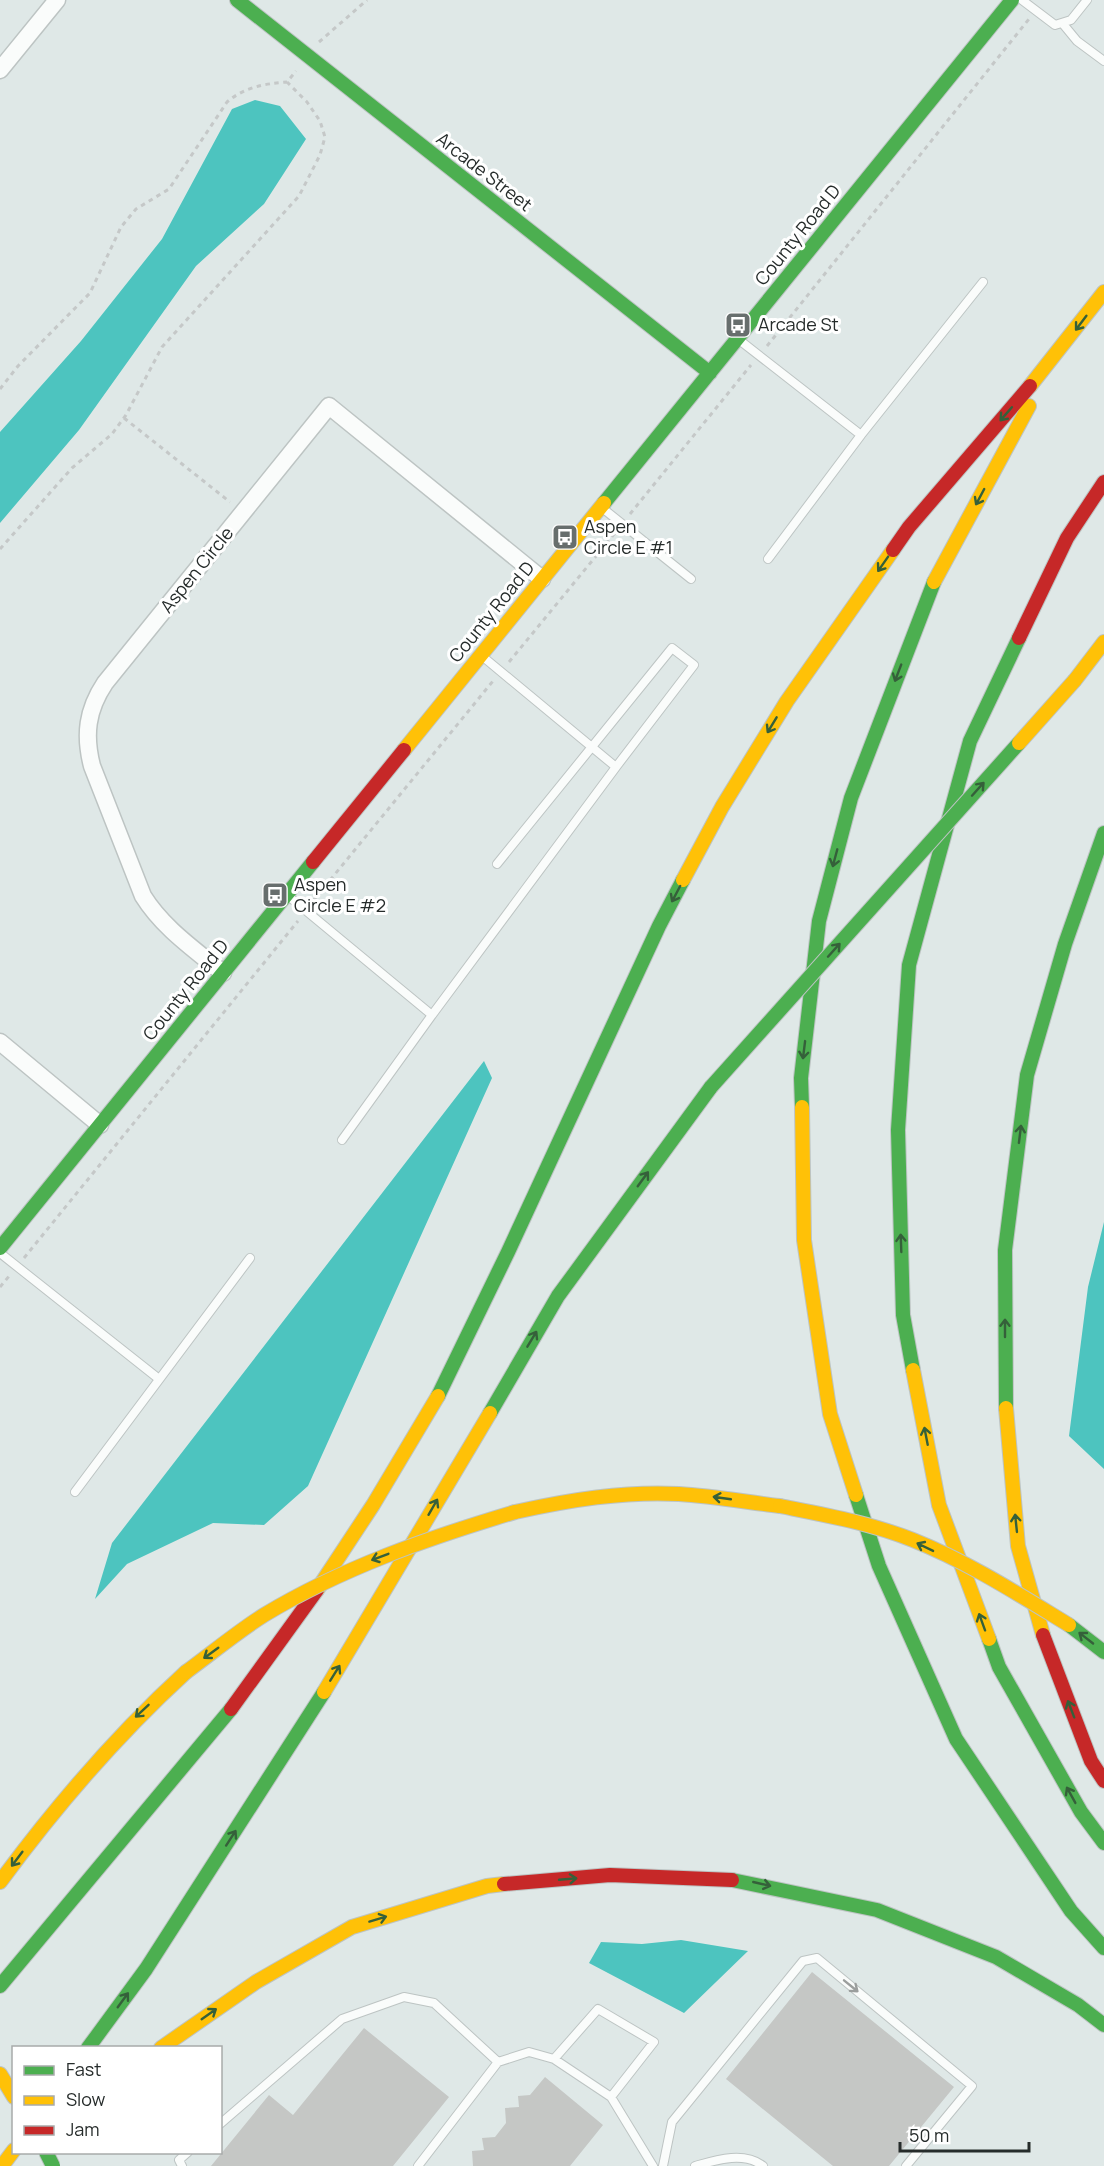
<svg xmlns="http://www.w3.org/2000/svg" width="1104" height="2166" viewBox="0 0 1104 2166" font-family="Manrope,sans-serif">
<rect width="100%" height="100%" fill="#dfe8e7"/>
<path fill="#4dc4bf" d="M255,100L280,106L306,139L264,204L196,266L79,430L0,523V432L81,341L162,239L232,109Z
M484,1061L492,1078L308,1486L264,1525L213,1523L127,1564L95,1599L112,1543Z
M1104,1222V1469L1069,1436L1088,1287Z
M681,1940L748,1951L684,2013L589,1963L601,1942L642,1944Z"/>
<path fill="#c5c7c5" d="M812,1972L954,2087L889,2166H833L726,2079Z
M364,2028L449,2097L393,2166H211L269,2095L293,2115Z
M545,2077L603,2125L570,2166H473L472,2151L484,2150L482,2138L495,2137L506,2123L505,2108L519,2107L518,2096L530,2095Z"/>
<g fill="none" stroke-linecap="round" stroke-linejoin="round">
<g stroke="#bdc4c3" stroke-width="10">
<path id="lane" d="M1022,0L1055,25L1071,20L1087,0
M1063,24L1077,41L1104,61
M738,339L861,435L983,282
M601,507L691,579
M768,559L861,435
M497,864L672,648L694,665L616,767
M287,895L432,1015L616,767L482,656
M342,1140L432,1015
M0,1253L159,1379
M75,1492L250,1258
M554,2059L611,2097
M220,2124L342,2019L404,1997L434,2003L498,2062
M182,2166L179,2160L188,2152
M418,2166L498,2062L529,2052L554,2059L598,2009L654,2042L611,2097L653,2166
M663,2166L672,2122L803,1961L817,1958L972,2086L906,2166
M695,2166C716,2160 744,2151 763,2166"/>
</g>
<g stroke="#bdc4c3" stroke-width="19">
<path id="street" d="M0,70L57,0
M223,973C194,949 163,928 143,896L92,766C84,735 87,710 105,683L329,406L542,579
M0,1042L100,1125"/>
</g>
<g stroke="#bdc4c3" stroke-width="16">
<path id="fast" d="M237,0L710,373
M604,503L1012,0
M802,1107L801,1078L819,921L851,798L934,582
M0,1248L313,862
M913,1370L903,1315L898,1130L909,965L970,741L1019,638
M438,1396L508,1252L659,926L683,880
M1006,1408L1005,1250L1027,1075L1065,944L1104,833
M490,1413L558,1296L711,1087
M856,1495L879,1566L956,1739L1071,1911L1104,1948
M1069,1625L1104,1652
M989,1639L999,1667L1081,1812L1104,1843
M732,1880L877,1910L996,1957L1078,2005L1104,2025
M0,1986L231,1709
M88,2048L146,1969L324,1692"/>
</g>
<g stroke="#bdc4c3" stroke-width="16">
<path id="slow" d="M1030,386L1104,292
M934,582L1029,406
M1075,680L1104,642
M404,750L604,503
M683,880L722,807L787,701L893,550
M802,1107L804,1240L830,1414L856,1495
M913,1370L939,1505L989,1639
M1006,1408L1018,1546L1043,1635
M515,1512C569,1500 624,1491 679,1494C713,1496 746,1502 780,1506
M317,1590L373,1505L438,1396
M324,1692L490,1413
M0,1882C56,1806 116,1736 186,1672
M161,2048L256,1982L352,1927L487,1886L504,1884
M0,2074L14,2097
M2,2166L14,2150"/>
</g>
<g stroke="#bdc4c3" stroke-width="16">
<path id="jam" d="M893,550L909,527L1030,386
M1019,638L1067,538L1104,482
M313,862L404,750
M1043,1635L1091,1761L1104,1781
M231,1709L317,1590
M504,1884L610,1875L732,1880"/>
</g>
<path stroke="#c5c8c8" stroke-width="3" stroke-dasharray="4.5 4.5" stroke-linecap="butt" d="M319,42L367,0
M767,346L1029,19
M0,389L18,366L90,293L121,227L136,209L169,189L227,102C245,87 263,84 287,82
M124,418L230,502
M630,514L751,365
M0,549L72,468L112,434L126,415L162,347L299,196L320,155L325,137L320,121L307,102L287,82L296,71
M509,662L615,533
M313,901L493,681
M24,1258L298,921
M0,1287L10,1275"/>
<use href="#lane" stroke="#fafcfb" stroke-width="8"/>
<use href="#street" stroke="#fafcfb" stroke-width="16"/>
<use href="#fast" stroke="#4caf50" stroke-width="14"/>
<use href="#slow" stroke="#ffc107" stroke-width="14"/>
<use href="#jam" stroke="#c62828" stroke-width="14"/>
<g stroke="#bdc4c3" stroke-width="16" stroke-linecap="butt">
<path id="fast-bridge" d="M711,1087L1019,743
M46,2152L53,2166"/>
</g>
<g stroke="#bdc4c3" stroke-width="16" stroke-linecap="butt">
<path id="slow-bridge" d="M1019,743L1075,680
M780,1506C825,1515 870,1523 913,1540C968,1562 1018,1594 1069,1625
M186,1672C212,1653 237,1632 264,1615C342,1568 428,1538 515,1512"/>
</g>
<use href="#fast-bridge" stroke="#4caf50" stroke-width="14"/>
<use href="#slow-bridge" stroke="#ffc107" stroke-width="14"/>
</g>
<defs><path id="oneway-shaft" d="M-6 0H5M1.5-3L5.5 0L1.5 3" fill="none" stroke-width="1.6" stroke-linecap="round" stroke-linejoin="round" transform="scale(1.5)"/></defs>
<g stroke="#35603a">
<use href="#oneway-shaft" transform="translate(1081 323) rotate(127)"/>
<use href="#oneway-shaft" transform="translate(1006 414) rotate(131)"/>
<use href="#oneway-shaft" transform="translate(980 497) rotate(118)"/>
<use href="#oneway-shaft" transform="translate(883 564) rotate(125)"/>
<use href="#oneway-shaft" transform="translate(898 673) rotate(111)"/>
<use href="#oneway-shaft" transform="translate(772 725) rotate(121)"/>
<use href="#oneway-shaft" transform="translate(978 789) rotate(-48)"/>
<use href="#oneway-shaft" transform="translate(835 858) rotate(105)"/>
<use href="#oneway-shaft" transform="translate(676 894) rotate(118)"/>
<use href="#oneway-shaft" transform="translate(834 950) rotate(-48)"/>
<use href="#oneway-shaft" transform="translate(804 1050) rotate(97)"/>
<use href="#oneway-shaft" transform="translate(1020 1134) rotate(-83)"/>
<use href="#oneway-shaft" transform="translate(643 1179) rotate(-54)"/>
<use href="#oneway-shaft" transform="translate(901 1243) rotate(-92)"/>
<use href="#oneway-shaft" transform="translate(1005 1328) rotate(-90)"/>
<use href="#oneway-shaft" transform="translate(532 1339) rotate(-59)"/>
<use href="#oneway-shaft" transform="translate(926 1436) rotate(-101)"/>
<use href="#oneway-shaft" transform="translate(722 1498) rotate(-172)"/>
<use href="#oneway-shaft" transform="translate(433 1507) rotate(-60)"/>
<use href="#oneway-shaft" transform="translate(1016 1523) rotate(-96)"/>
<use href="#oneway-shaft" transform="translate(925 1547) rotate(-154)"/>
<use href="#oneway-shaft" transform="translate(380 1557) rotate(159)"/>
<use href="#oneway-shaft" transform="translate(982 1622) rotate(-110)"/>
<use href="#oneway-shaft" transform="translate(1086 1638) rotate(-142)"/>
<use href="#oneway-shaft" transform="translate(211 1653) rotate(144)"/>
<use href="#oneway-shaft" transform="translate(335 1673) rotate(-58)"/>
<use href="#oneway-shaft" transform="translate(1071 1709) rotate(-111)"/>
<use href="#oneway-shaft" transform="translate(142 1711) rotate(137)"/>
<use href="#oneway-shaft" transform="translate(1071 1795) rotate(-119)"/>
<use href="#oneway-shaft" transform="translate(231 1838) rotate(-57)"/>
<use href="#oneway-shaft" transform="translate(17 1859) rotate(127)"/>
<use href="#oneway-shaft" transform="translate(568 1879) rotate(-5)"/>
<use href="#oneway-shaft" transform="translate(762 1884) rotate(13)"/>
<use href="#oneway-shaft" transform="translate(378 1919) rotate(-17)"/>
<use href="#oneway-shaft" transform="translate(123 2000) rotate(-54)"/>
<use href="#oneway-shaft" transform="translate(209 2014) rotate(-35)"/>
</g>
<use stroke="#9b9e9d" href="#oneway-shaft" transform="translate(851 1986) rotate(39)"/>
<defs>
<g id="bus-square" transform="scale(1.35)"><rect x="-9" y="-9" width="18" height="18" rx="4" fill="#676e6d" stroke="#fff"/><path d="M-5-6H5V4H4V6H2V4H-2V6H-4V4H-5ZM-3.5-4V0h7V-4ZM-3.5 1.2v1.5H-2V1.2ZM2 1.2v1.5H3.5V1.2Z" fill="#fff"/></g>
</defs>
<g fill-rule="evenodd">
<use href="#bus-square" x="738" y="325"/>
<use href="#bus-square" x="565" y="537"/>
<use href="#bus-square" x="275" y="895"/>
</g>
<g text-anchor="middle" stroke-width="6" stroke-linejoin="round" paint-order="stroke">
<g font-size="18" fill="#262c2b" stroke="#fff">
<text transform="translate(484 172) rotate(38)" y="6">Arcade Street</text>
<text transform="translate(798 235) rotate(-51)" y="6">County Road D</text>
<text transform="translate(197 570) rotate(-51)" y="6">Aspen Circle</text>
<text transform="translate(492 612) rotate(-51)" y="6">County Road D</text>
<text transform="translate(186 990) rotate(-51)" y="6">County Road D</text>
</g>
<g font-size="18" fill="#262c2b" stroke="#fff" text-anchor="start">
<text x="758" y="331">Arcade St</text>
<text x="584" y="533">Aspen<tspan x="584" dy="21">Circle E #1</tspan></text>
<text x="294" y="891">Aspen<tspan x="294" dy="21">Circle E #2</tspan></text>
</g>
</g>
<rect x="12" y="2046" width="210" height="108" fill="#ffffff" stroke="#a8abaa" stroke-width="1.5"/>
<rect x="24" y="2066" width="30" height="9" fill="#4caf50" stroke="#a8abaa" stroke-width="1.5"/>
<text x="66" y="2076" font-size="18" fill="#262c2b">Fast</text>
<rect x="24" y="2096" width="30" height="9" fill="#ffc107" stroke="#a8abaa" stroke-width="1.5"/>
<text x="66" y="2106" font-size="18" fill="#262c2b">Slow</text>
<rect x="24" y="2126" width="30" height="9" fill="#c62828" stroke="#a8abaa" stroke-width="1.5"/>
<text x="66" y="2136" font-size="18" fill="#262c2b">Jam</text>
<path d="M900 2142v9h129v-9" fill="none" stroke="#262c2b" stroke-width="3"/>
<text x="909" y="2142" font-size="18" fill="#262c2b" stroke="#ffffff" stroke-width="4.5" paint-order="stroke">50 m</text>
</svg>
